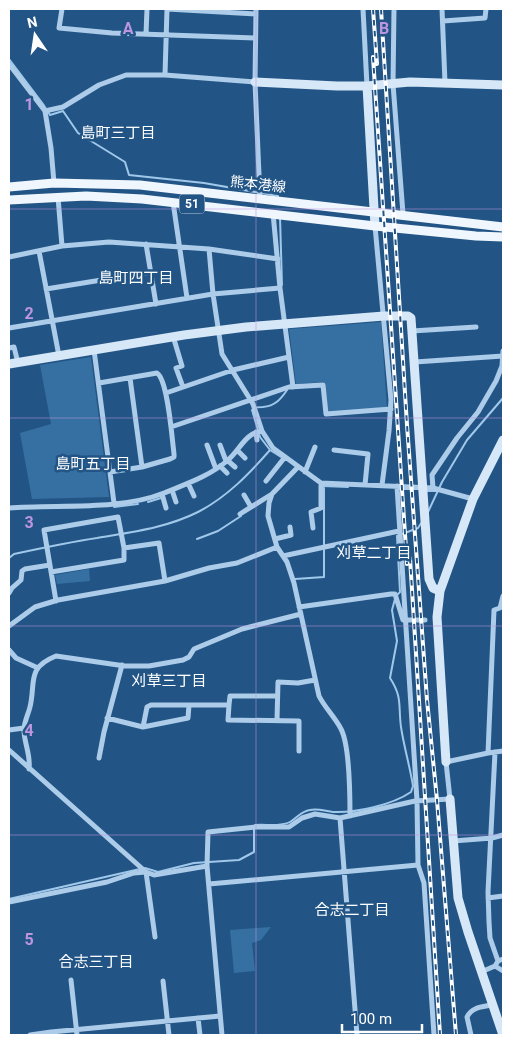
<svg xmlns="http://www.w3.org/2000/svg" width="512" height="1044" viewBox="0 0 512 1044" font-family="Roboto,'Noto Sans JP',sans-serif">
<rect width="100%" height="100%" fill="#225585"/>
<path fill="#3670a2" d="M381,322L387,408L327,413L324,382L296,384L289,329Z
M91,357L109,497L32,499L20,433L51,424L40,365Z
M89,569L90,581L57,584L55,575Z
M271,927L261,940L252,943L255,971L234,973L230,930Z"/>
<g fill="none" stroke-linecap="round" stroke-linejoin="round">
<path stroke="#a0c8ea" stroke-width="2" d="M9,59L43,104L50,115L63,111L78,133L125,162L129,175L204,183L278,196V197
M280,217L282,285
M270,450L281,457
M323,486L348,487
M324,486V546
M427,491H437
M148,502L161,498
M114,507L138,504
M428,512L442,482L467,440L503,398
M197,539L218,531L241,516
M9,558L14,554C42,548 70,542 97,538C132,532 166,528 198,512C227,497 249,474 270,450L260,437L252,410C256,407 258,407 263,407C275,406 281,399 287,390
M295,579L324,577V550
M397,595L400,592L397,536L418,528L422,522
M255,825C266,824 281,827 290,822C297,818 301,811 310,810C317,808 325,811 333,812C356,813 392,805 411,792L413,786C410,767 404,747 401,727C398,706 403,698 390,678L397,641L392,610L395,599
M145,868L158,872L194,863L239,860L254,852V828
M9,899L140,869"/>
<path stroke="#accce9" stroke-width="5" d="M62,9L59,28L112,33L255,38
M167,9L256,14
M256,9L255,82L260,198
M363,9L367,86
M394,9L393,84L403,214
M442,9L445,83
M443,21L485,18L486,9
M146,34L147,9
M9,64L45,111L63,107L99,85L126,75H165L255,82
M165,75L167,9
M45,111L51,148L54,183
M58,197L62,246
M173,202L187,298
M273,213L280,288L293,387
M375,226L391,400L389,431L382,485
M146,244L156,304
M209,249L213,294L222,354L253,404L262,431L273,448L321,483L433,488L473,499
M39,251L59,356
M9,257L62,246L109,242L209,249L278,259
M46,289L151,272
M9,328L213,294L280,288
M412,331L476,327
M173,336L182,366L176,368L183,387
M9,348L14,347L18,363
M94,350L114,503
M415,362L503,356
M130,378L142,467
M99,383L157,373C168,380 172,439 174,454V457L170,459L142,467L110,472
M166,393L233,370L289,357
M171,427L289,387L323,385L326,414L391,409
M256,432L257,440
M207,445L216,469
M220,445L226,461
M237,450L245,458
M334,450L368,454L365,485
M227,460L235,467
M220,466L227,473
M298,467L272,494L269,503L268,516L277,547L287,562L294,583L319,696C325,708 335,717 341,729C350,746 350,795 350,816
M305,472L315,447
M266,481L285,457
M188,483L194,496
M397,486L417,801L418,865L424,883L434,1035
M433,488L432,475L457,438L478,412L496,381L502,366L503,351
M172,490L176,502
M162,494L166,508
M244,495L251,507
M9,508C57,504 119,511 164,493C186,484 210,476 228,460C240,450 245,433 262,431
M240,514L272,494
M313,528L311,512L321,508V483
M275,539L291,535L290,527
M124,548L159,543L165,581
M283,556L399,531
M51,572L124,560V548L118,517L44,530L56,601
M9,593L12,588L21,580L22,571L25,569L50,565
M503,596L500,608L494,610L488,753L503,751
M299,607L391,594H395L403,620H425
M9,626L35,607L58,600L165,581L209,568L237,563L277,547
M9,650L16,658L38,668
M229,705L228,720L299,721V751
M107,718L143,727L188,718L189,705
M277,720L278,682L298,683L315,680
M143,727L147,707L151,705H229L230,696H277
M9,730L24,728
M9,750L146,872L154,875L207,866
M495,752L488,892L489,922L490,938L498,961
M99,758L104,732L122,665
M29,769C31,755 24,743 24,730C24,722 28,715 30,707C36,682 26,668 56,656L125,666H149L183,660L189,657L194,649L242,629L301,614
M340,818L357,1035
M453,841L492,838L503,835
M146,872L155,937
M209,884L418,865
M488,898L503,896
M9,902L107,882L134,873L146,872
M495,966L503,971
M481,972L495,966L498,961L503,959
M71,980L77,1035
M163,981L169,1035
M198,1018L200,1035
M30,1035L51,1032L220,1016
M222,1035L207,866L208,832L256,827H289L302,818L315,814L340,818L415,801L450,799L446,762L488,753
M471,1035L467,1017C472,1007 482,1007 492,1005"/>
<path stroke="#d6e7f7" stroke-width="9" d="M255,82L337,86H367L410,82L503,85
M367,86L375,226
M9,364L184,335L246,327L384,316H408L411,318L429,579L433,588L440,591
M446,762L437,617L440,591L473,499L503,440
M450,799L458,898L468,932L503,1035"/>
<path stroke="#eff6fe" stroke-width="9" d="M9,187L54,183L140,185L503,227
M9,200L86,196L142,199L375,226L476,236L503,237"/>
<g stroke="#fff" stroke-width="4">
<path id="rail" d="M373,9L377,64
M381,9L407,425L427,700L437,800L456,1035
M373,57L407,564
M410,558L440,1035"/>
</g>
<use href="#rail" stroke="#225585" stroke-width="2" stroke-dasharray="5.5" stroke-linecap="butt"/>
</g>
<path fill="none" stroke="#bd96df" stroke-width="1" stroke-opacity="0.55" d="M256,9V1035M9,209H503M9,418H503M9,626H503M9,835H503"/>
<g text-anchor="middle" stroke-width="5" stroke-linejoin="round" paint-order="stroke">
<rect fill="#225585" stroke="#bdccda" stroke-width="1" x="179.5" y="194.5" width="25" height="19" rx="4"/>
<g font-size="12" font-weight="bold" fill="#fff">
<text x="192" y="208">51</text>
</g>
<g font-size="14" fill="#fff" stroke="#225585">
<text transform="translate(258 184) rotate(6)" y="5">熊本港線</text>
</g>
<g font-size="15" fill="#fff" stroke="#225585">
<text x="118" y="138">島町三丁目</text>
<text x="136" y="283">島町四丁目</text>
<text x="93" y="469">島町五丁目</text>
<text x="374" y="558">刈草二丁目</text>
<text x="169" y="686">刈草三丁目</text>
<text x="352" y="915">合志二丁目</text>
<text x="96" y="967">合志三丁目</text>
</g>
</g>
<g font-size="16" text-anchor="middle" font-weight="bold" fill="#bd96df" stroke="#225585" stroke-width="5" stroke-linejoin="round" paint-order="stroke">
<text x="128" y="34">A</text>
<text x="384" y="34">B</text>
<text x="29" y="110">1</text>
<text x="29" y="319">2</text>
<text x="29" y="528">3</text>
<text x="29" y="736">4</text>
<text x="29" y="945">5</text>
</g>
<rect width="512" height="1044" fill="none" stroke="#ffffff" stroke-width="20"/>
<g transform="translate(35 35) rotate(347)" stroke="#225585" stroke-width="4" paint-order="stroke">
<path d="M0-4L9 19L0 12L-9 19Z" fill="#ffffff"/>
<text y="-8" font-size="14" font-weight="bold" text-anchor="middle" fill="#ffffff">N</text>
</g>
<path d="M342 1024v8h80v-8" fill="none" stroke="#ffffff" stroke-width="2.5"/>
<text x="350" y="1024" font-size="15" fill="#ffffff" stroke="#225585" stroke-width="4" paint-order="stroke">100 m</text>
</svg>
